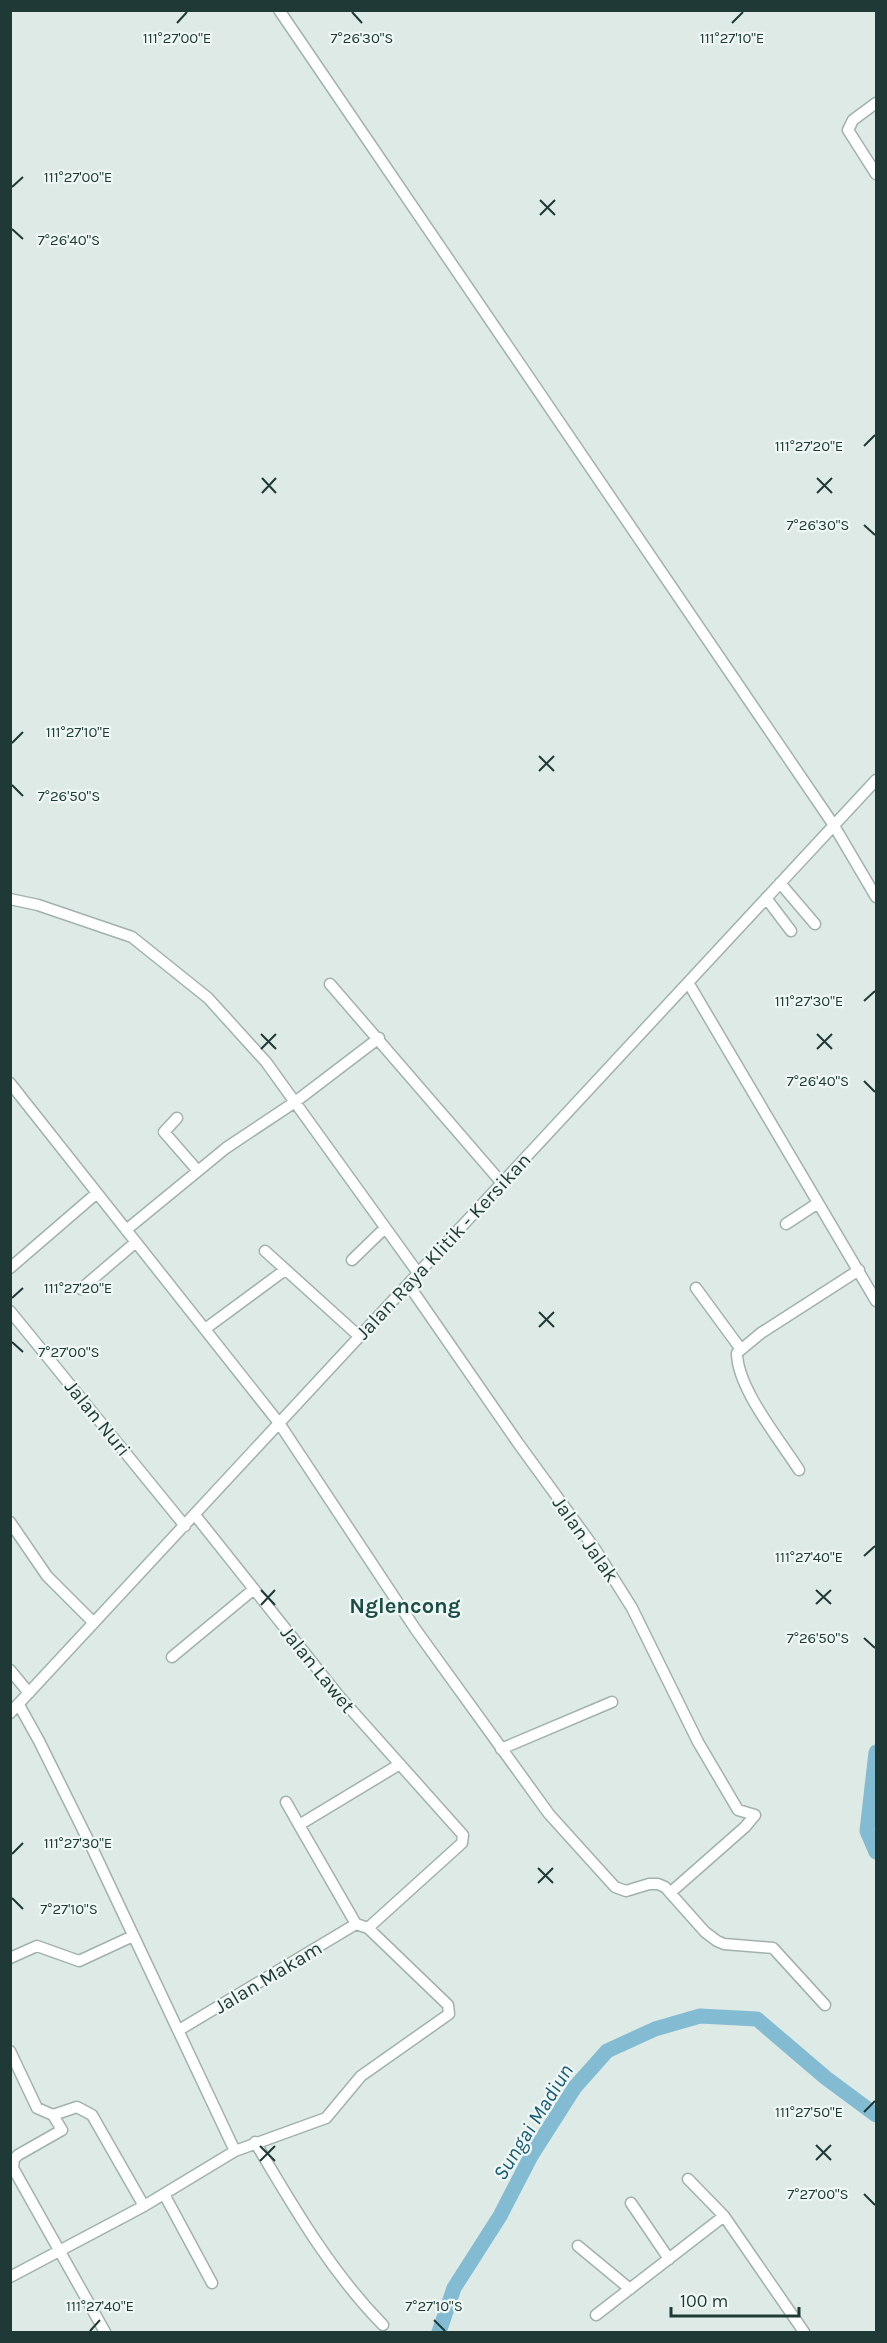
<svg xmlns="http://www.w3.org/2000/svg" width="887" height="2343" viewBox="0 0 887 2343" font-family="Karla,sans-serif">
<rect width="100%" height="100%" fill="#deeae6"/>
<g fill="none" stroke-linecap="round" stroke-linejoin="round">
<path stroke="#83bcd2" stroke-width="15" d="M876,1752L867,1831L876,1852
M439,2332L454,2288L500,2216L531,2156L575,2087L607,2051L655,2029L700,2016L757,2019L826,2078L876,2115"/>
<g stroke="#a1b2ae" stroke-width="13">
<path id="minor" d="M279,10L833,824L876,897
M876,103L853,120L848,130L876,174
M780,883L815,924
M766,898L791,931
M10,899L38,905L132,937L208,998L266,1062L418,1273
M330,984L501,1182
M689,984L876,1301
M10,1083L279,1423L416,1630L549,1814L615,1887L626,1891L649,1884H658L665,1887L705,1932L717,1941L724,1944L773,1948L825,2005
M177,1118L164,1132L198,1171
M786,1224L818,1203
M126,1230L226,1148L295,1102L379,1038
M265,1251L360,1337
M352,1260L385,1228
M10,1268L97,1193
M408,1284L518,1443L595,1549L632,1608L698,1742L738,1810L755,1815L745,1827L670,1893
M696,1288L740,1348
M81,1289L136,1242
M10,1311L185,1526
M205,1329L285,1270
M799,1470C780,1440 737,1388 737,1353L761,1333L859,1270
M195,1515L339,1696L463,1835L462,1843L368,1928
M10,1522L47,1576L94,1623
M172,1657L254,1589
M10,1670L29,1693
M19,1705L39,1741L94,1852L235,2151
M10,1713L876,780
M501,1749L612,1702
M286,1802L299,1825
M10,1958L37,1946L79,1961L133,1936
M179,2030L356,1924
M10,2051L37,2108L53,2115L77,2107L92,2115L144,2206
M53,2115L62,2130L18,2155L14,2159L13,2168L105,2332
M255,2142C293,2206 330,2271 383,2325
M688,2179L724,2216L804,2332
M164,2194L212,2283
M631,2203L669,2259
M578,2246L630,2289
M10,2277L144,2206L235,2151L326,2118L361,2076L449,2014L448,2005L368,1928L356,1924L299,1825L400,1764
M596,2315L724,2216"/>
</g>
<use href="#minor" stroke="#fff" stroke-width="10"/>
</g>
<path fill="none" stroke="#1f3a36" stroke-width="2" d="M352,12L362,23M177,23L187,12M732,23L743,12M12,187L23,177M540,200L555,215M540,215L555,200M12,229L23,239M864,446L875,435M262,478L276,493M817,478L832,493M262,493L276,478M817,493L832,478M864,525L875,535M12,743L23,732M539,756L554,771M539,771L554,756M12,785L23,796M864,1001L875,991M261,1034L276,1049M817,1034L832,1049M261,1049L276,1034M817,1049L832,1034M864,1081L875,1092M12,1298L23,1288M539,1312L554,1327M539,1327L554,1312M12,1342L23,1352M864,1556L875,1546M261,1590L275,1605M816,1590L831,1604M816,1604L831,1590M261,1605L275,1590M864,1638L875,1648M12,1854L23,1843M538,1868L553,1883M538,1883L553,1868M12,1898L23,1909M864,2112L875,2101M816,2145L831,2160M260,2146L275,2161M816,2160L831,2145M260,2161L275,2146M864,2194L875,2205M434,2320L445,2331M90,2331L100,2320"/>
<g text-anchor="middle" stroke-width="4.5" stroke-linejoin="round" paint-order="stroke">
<g font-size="20" fill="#1f3a36" stroke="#eef7f4">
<text transform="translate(443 1246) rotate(-47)" y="7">Jalan Raya Klitik - Kersikan</text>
<text transform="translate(98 1418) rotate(51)" y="7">Jalan Nuri</text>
<text transform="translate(586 1539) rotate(55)" y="7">Jalan Jalak</text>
<text transform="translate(318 1669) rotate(51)" y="7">Jalan Lawet</text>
<text transform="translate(268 1977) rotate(-31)" y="7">Jalan Makam</text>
</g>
<g font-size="21" font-style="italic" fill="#185c77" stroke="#eef7f4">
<text transform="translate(533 2122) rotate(-58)" y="7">Sungai Madiun</text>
</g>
<g font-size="22" font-weight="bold" fill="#1b4d46" stroke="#eef7f4">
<text x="405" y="1613">Nglencong</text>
</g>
</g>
<g font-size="15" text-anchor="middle" fill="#1f3a36" stroke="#eef7f4" stroke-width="4.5" stroke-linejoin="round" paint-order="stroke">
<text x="177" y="43">111°27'00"E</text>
<text x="362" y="43">7°26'30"S</text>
<text x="732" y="43">111°27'10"E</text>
<text x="78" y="182">111°27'00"E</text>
<text x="69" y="245">7°26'40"S</text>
<text x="809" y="451">111°27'20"E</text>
<text x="818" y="530">7°26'30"S</text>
<text x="78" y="737">111°27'10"E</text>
<text x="69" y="801">7°26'50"S</text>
<text x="809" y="1006">111°27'30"E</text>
<text x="818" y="1086">7°26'40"S</text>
<text x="78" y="1293">111°27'20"E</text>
<text x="69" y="1357">7°27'00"S</text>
<text x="809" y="1562">111°27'40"E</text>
<text x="818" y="1643">7°26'50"S</text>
<text x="78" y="1848">111°27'30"E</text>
<text x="69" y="1914">7°27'10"S</text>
<text x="809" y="2117">111°27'50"E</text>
<text x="818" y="2199">7°27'00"S</text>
<text x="100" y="2311">111°27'40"E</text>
<text x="434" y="2311">7°27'10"S</text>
</g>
<rect width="887" height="2343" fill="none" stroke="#1f3a36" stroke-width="24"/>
<path d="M671 2307v9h128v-9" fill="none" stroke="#1f3a36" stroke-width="3"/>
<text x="680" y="2307" font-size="18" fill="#1f3a36" stroke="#eef7f4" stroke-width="4.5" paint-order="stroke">100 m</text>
</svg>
